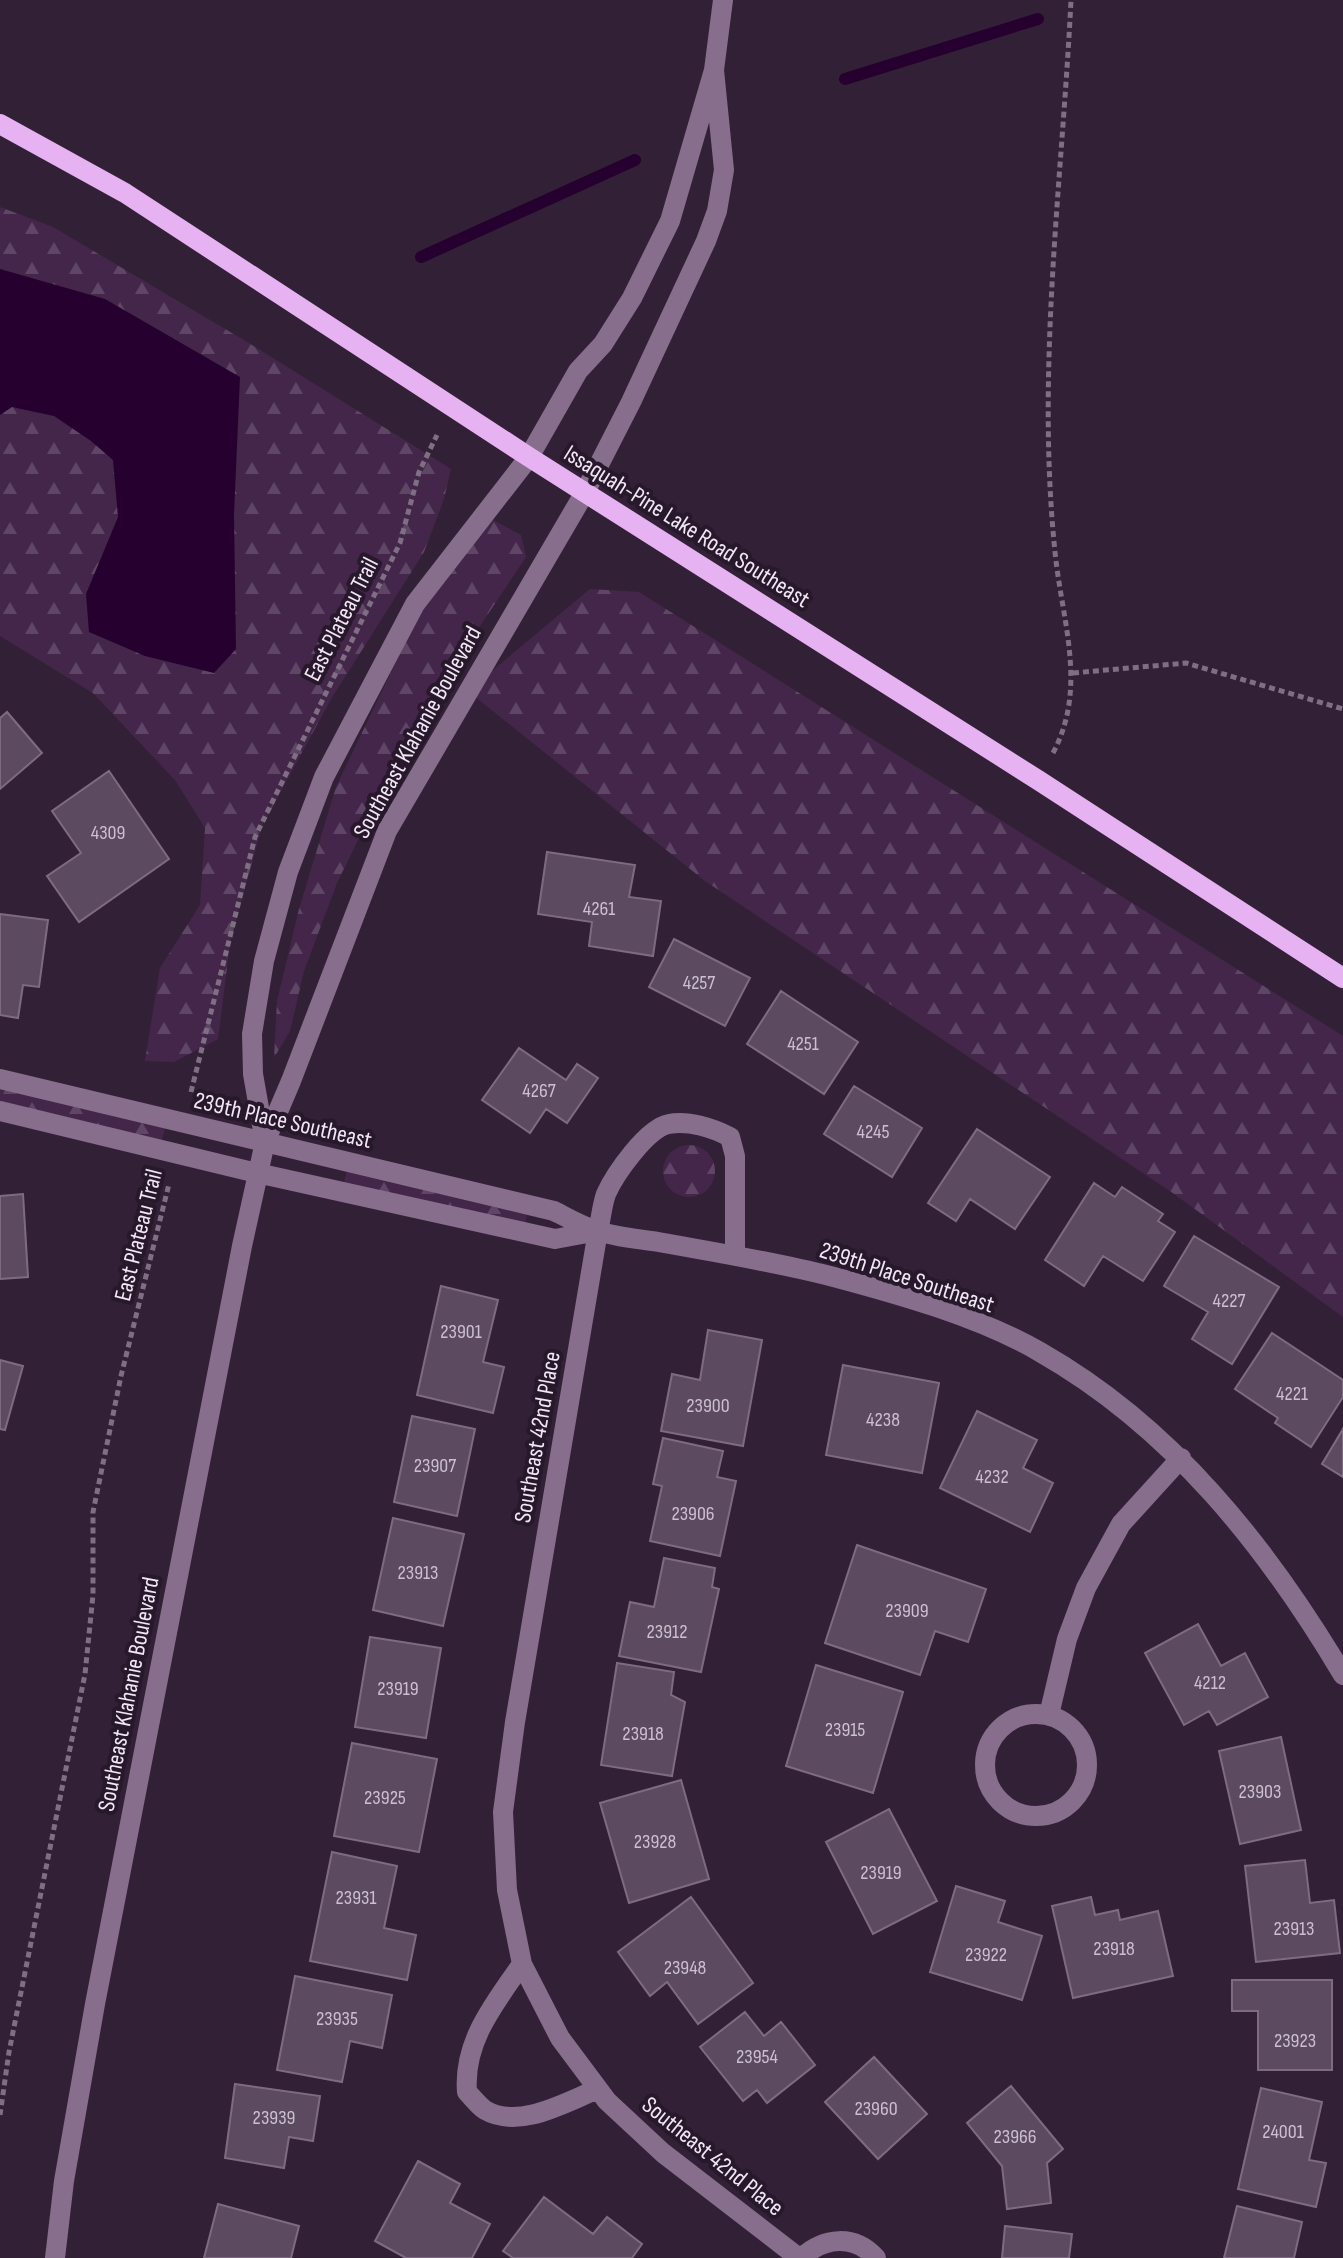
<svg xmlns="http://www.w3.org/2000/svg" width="1343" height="2258" viewBox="0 0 1343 2258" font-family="'Sofia Sans Condensed',sans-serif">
<defs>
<pattern id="forest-firs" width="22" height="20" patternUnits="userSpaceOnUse" patternTransform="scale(2)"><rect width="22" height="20" fill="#44264b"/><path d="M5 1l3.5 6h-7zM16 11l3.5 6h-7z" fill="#5f4666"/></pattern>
</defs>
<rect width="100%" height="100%" fill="#322136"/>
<path fill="url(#forest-firs)" d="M0,207L53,227L247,342L451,469L444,499L424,552L331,699L262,826L230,943L218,1039L174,1062L145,1061L160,968L200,905L205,828L175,780L93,693L0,636Z
M493,520L521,535L526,557L446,677L387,781L337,883L304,971L290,1031L274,1058L277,1001L299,909L336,787L428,595L465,537Z
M590,589L639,592L1343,1036V1317L1170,1191L705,881L468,691Z
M0,1084L166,1125L160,1146L0,1107Z
M663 1171a26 26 0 1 1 52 0a26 26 0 1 1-52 0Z
M347,1171L527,1215L524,1230L343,1186Z"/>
<path fill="#26002e" d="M0,269L105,299L240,377L234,515L236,649L214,673L145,656L89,632L86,594L118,517L113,460L91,441L54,416L12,407L0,415Z"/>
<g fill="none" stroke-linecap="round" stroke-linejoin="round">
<path stroke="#26002e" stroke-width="12" d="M845,79L1038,19
M421,257L635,160"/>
</g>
<path fill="#5c4a60" stroke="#7e6b83" stroke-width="2" d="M7,712L42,753L0,789V718Z
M109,771L169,859L79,922L47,876L81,853L52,811Z
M547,852L635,865L629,897L661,901L653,956L589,946L592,922L538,914Z
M0,914L48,920L39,987L23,985L18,1018L0,1015Z
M674,939L750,978L725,1026L649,987Z
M781,991L858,1042L824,1094L747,1044Z
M519,1048L566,1080L577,1064L598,1078L567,1123L546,1109L530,1133L482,1100Z
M854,1086L922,1128L892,1177L824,1134Z
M977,1129L1050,1177L1015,1229L970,1199L956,1221L928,1203Z
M1094,1183L1115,1197L1122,1187L1163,1214L1158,1221L1175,1232L1143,1281L1103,1256L1084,1286L1045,1260Z
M23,1194L28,1277L0,1279V1196Z
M1194,1236L1279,1287L1232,1364L1192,1339L1208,1312L1164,1286Z
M441,1286L498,1300L483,1362L504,1367L493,1413L417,1395Z
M708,1330L762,1340L743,1446L661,1431L672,1374L700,1380Z
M1272,1333L1343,1380V1397L1311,1447L1275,1423L1278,1418L1235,1389Z
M0,1360L23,1366L5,1430L0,1429Z
M843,1365L939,1383L922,1473L826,1455Z
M977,1411L1037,1440L1023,1468L1053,1483L1030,1532L940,1488Z
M412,1416L475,1429L457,1516L394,1502Z
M1343,1429V1477L1322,1464Z
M663,1438L723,1451L717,1477L736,1481L720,1556L650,1541L662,1486L653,1484Z
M393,1518L464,1534L443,1626L373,1610Z
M857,1545L986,1589L968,1642L935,1631L920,1675L825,1643Z
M664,1558L715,1568L712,1587L719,1589L701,1672L619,1656L630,1602L654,1607Z
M1198,1624L1221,1666L1245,1653L1268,1697L1217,1725L1209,1711L1184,1725L1145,1653Z
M370,1637L441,1648L426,1738L355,1727Z
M617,1663L674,1672L671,1695L685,1702L672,1776L601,1765Z
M816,1665L903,1692L873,1793L786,1766Z
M1281,1737L1301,1830L1240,1844L1219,1751Z
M352,1743L437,1759L419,1852L334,1836Z
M681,1780L709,1879L629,1903L600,1803Z
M889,1809L937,1901L873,1934L826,1842Z
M332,1852L397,1866L384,1928L416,1935L407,1980L310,1961Z
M1305,1860L1310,1903L1334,1900L1340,1953L1256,1962L1245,1866Z
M956,1886L1005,1901L998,1922L1042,1936L1022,2000L930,1972Z
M691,1897L753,1983L698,2024L667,1982L650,1996L618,1952Z
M1091,1897L1095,1915L1118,1910L1120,1920L1158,1911L1173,1976L1073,1998L1052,1906Z
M295,1976L392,1995L382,2048L350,2041L342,2082L277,2070Z
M1232,1980H1332V2070H1258V2011H1232Z
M745,2012L764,2036L781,2022L815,2065L767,2103L757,2090L743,2101L700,2047Z
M874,2057L927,2114L878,2159L825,2102Z
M235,2084L320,2096L313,2141L289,2137L284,2168L225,2158Z
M1011,2086L1063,2149L1047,2163L1051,2203L1007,2209L1002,2166L967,2123Z
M1261,2088L1322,2102L1309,2160L1326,2163L1316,2207L1238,2189Z
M418,2161L460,2184L450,2203L490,2224L472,2258H406L375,2241Z
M544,2197L593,2234L607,2217L642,2244L632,2258H513L503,2251Z
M218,2204L299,2226L291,2258H204Z
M1237,2206L1302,2222L1294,2258H1224Z
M1005,2226L1072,2234L1069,2258H1002Z"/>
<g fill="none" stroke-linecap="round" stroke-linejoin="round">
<path stroke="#7e6f82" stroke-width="5" stroke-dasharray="6 4" stroke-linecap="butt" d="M1073,673L1186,663L1343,709
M1053,753C1088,687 1062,622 1055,552C1036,369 1062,183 1071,0
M191,1092L255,837L400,543L419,472L437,435
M0,2115L9,2052L85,1674L93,1595V1512L121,1376L169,1184"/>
<path stroke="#866e8c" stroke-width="20" d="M0,1079L554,1211C568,1218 583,1227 598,1231C619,1238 642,1239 664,1243C719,1253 775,1262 830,1276C898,1294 980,1317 1040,1352C1172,1427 1267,1547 1343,1675
M0,1111L257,1173L555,1239L598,1231
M265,1142L253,1074L252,1034L264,961L288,872L324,777L415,604L529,457L578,371L603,344L632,298L670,221L714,70L723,0
M735,1256V1156L730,1137C713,1128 688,1120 669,1124C647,1128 615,1174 606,1194C602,1205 601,1219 598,1231L515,1722L503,1812L507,1890L522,1964L560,2038L607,2101L663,2153L799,2258
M985 1765a51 51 0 1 1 102 0a51 51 0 1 1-102 0Z
M1049,1715L1067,1639L1086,1588L1121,1524L1181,1458
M522,1964C494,2004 463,2042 467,2092C473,2098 479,2106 485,2110C519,2130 566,2102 598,2089
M55,2258L64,2181L95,2004L242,1246L265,1142L291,1081L387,831L585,492L631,402L706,241L717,211L724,170L714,70
M801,2258C824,2237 854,2234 876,2258"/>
<path stroke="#e6b2f1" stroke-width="20" d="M0,124L125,193L529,457L1038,780L1343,978"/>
</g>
<g text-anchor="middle" stroke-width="8" stroke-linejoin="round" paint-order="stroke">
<g font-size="20" fill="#ccc0d0">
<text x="108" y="839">4309</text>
<text x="599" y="915">4261</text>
<text x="699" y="989">4257</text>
<text x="803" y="1050">4251</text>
<text x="539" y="1097">4267</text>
<text x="873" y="1138">4245</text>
<text x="1229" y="1307">4227</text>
<text x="461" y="1338">23901</text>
<text x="1292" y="1400">4221</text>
<text x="708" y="1412">23900</text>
<text x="883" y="1426">4238</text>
<text x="435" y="1472">23907</text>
<text x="992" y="1483">4232</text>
<text x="693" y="1520">23906</text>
<text x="418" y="1579">23913</text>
<text x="907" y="1617">23909</text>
<text x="667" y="1638">23912</text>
<text x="1210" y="1689">4212</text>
<text x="398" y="1695">23919</text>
<text x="845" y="1736">23915</text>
<text x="643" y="1740">23918</text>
<text x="1260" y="1798">23903</text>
<text x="385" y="1804">23925</text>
<text x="655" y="1848">23928</text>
<text x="881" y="1879">23919</text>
<text x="356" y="1904">23931</text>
<text x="1294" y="1935">23913</text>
<text x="1114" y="1955">23918</text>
<text x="986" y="1961">23922</text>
<text x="685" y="1974">23948</text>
<text x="337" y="2025">23935</text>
<text x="1295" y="2047">23923</text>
<text x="757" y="2063">23954</text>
<text x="876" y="2115">23960</text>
<text x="274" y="2124">23939</text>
<text x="1283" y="2138">24001</text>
<text x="1015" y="2143">23966</text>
</g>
<g font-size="24" fill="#f2e7f5" stroke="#28182c">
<text transform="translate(687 526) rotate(32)" y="8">Issaquah-Pine Lake Road Southeast</text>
<text transform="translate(341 619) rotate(-63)" y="8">East Plateau Trail</text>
<text transform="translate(417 732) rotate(-61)" y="8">Southeast Klahanie Boulevard</text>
<text transform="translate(283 1120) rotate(13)" y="8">239th Place Southeast</text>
<text transform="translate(138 1235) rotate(-76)" y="8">East Plateau Trail</text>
<text transform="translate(907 1277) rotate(18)" y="8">239th Place Southeast</text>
<text transform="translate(537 1437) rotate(-80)" y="8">Southeast 42nd Place</text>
<text transform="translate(128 1694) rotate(-79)" y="8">Southeast Klahanie Boulevard</text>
<text transform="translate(713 2156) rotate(39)" y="8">Southeast 42nd Place</text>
</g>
</g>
</svg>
